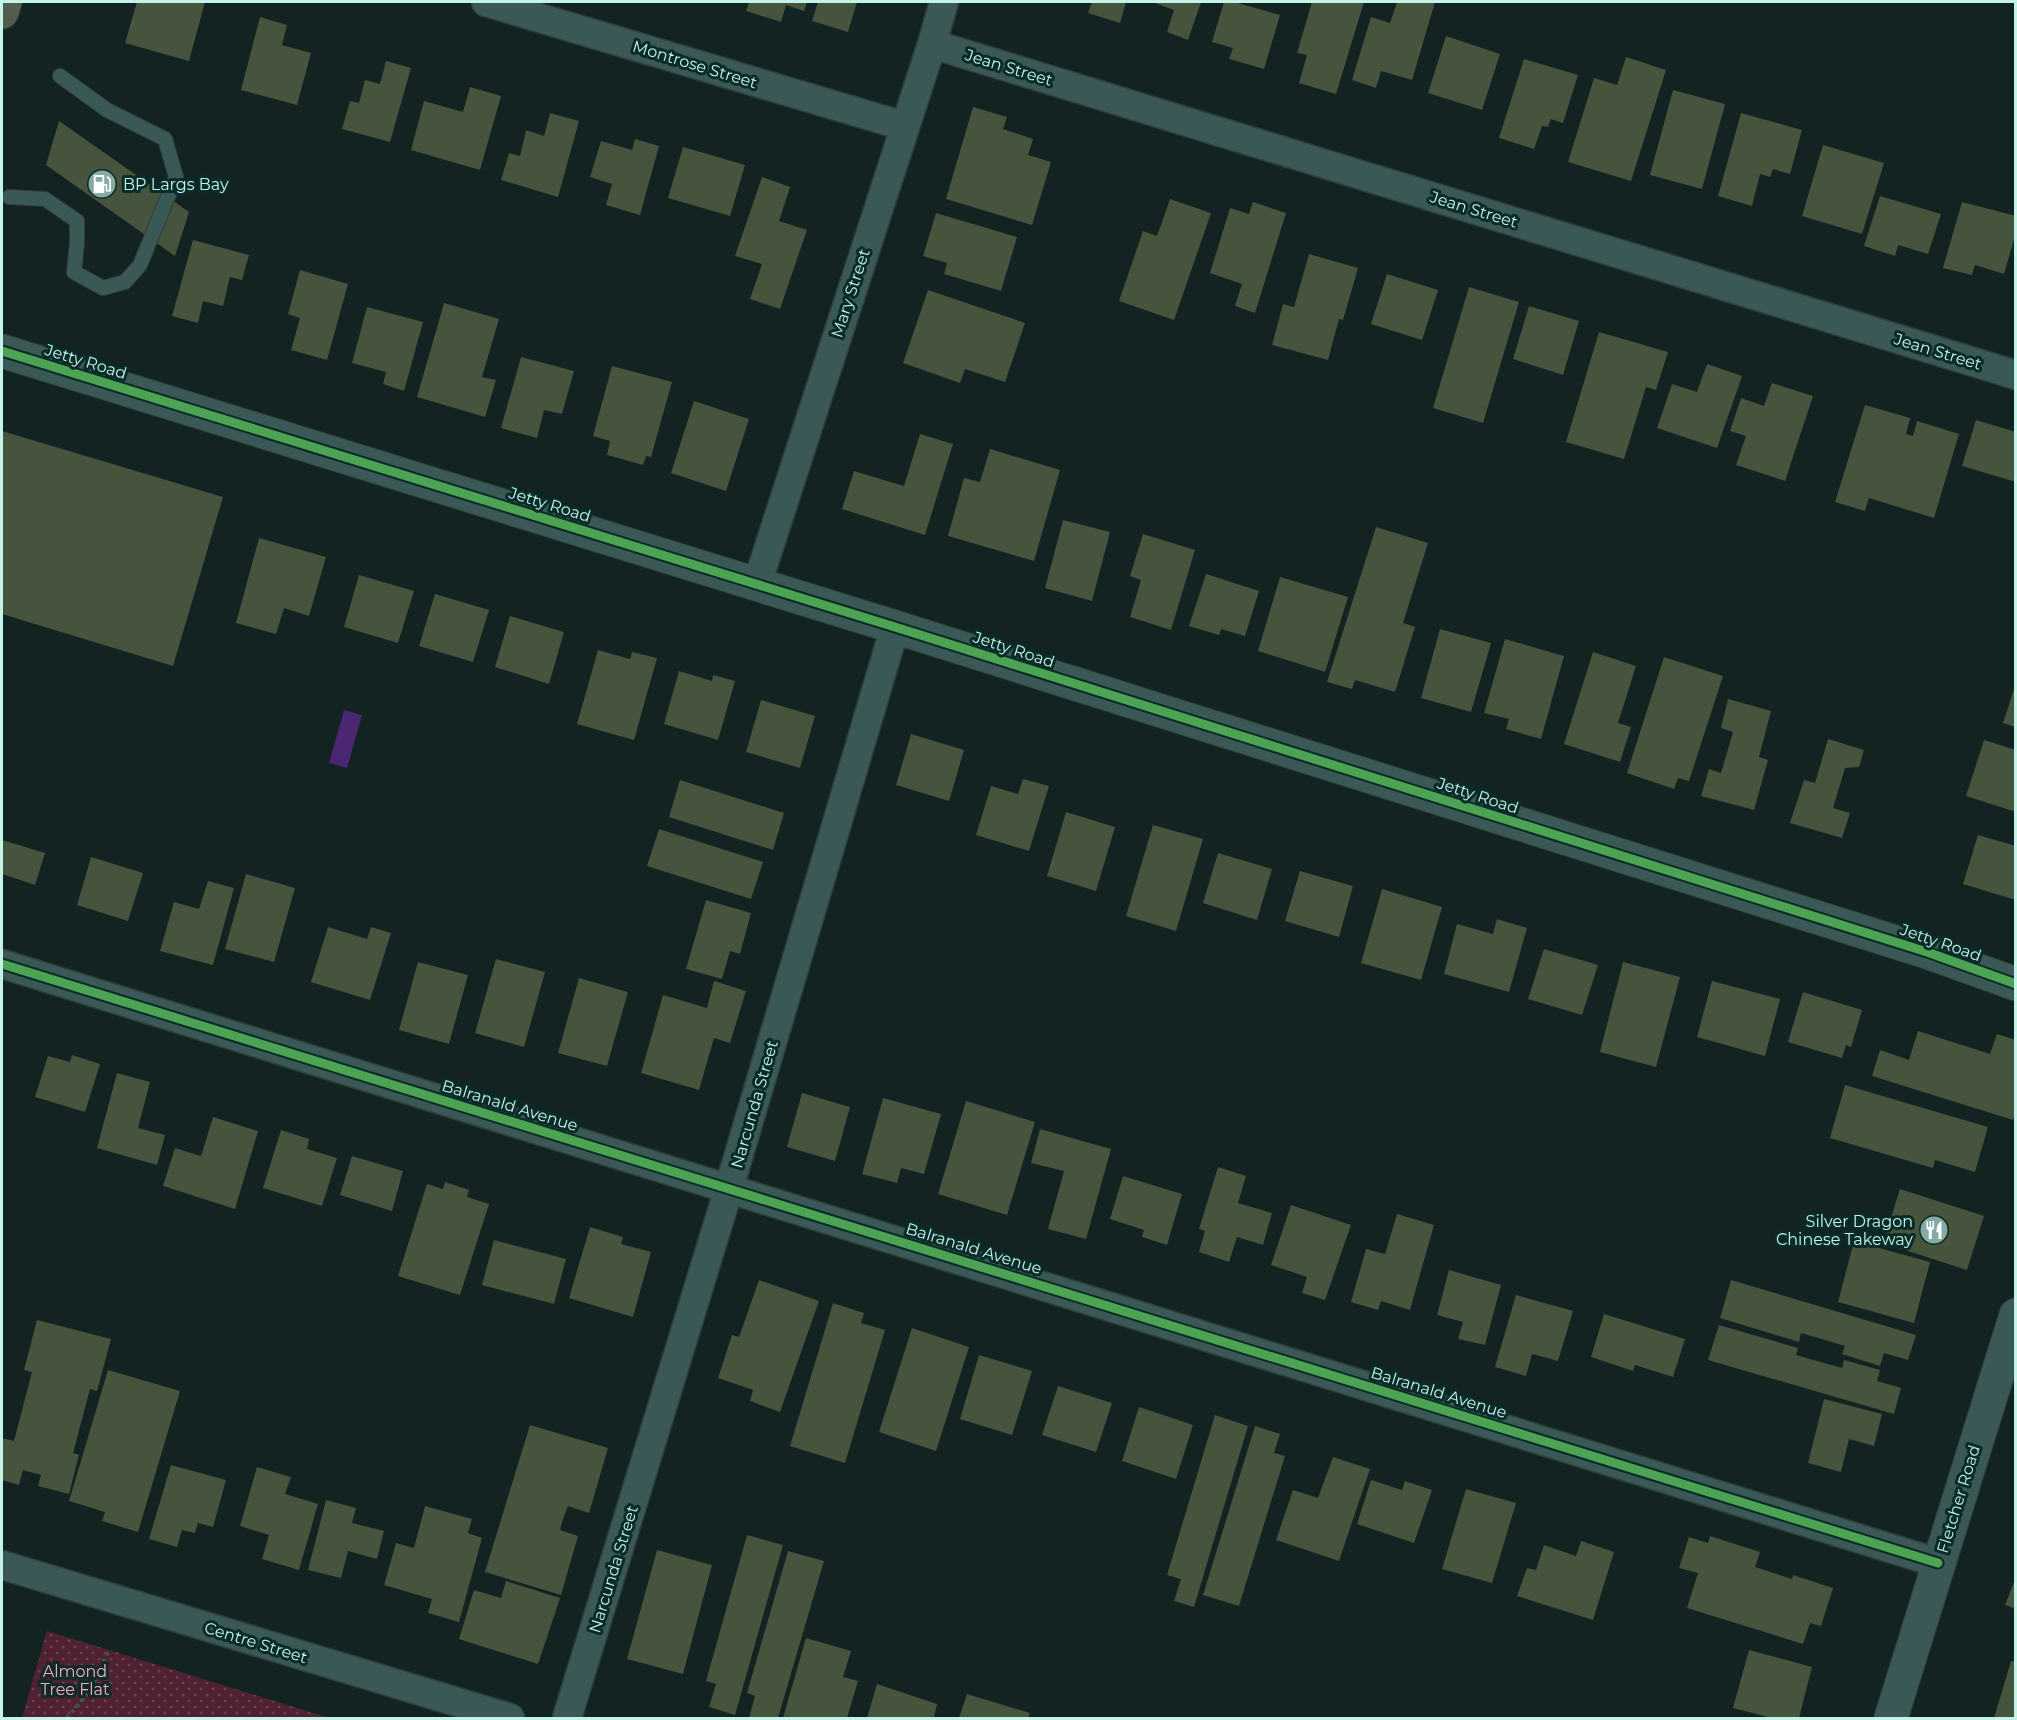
<svg xmlns="http://www.w3.org/2000/svg" width="2017" height="1720" viewBox="0 0 2017 1720" font-family="Montserrat,sans-serif">
<defs>
<pattern id="park-dots" width="8" height="8" patternUnits="userSpaceOnUse" patternTransform="scale(1.5)"><rect width="8" height="8" fill="#502231"/><path d="M2 2h.1M6 6h.1" fill="none" stroke="#68434f" stroke-width="1.8" stroke-linecap="round"/></pattern>
</defs>
<rect width="100%" height="100%" fill="#122321"/>
<path fill="url(#park-dots)" d="M47,1631L330,1718H22Z"/>
<path fill="#4b2673" d="M344,710L362,715L347,768L329,763Z"/>
<path fill="#46533d" d="M137,2H205L189,61L125,43Z
M749,2H807L804,11L786,5L781,22L746,11Z
M818,2H857L848,32L812,21Z
M1092,2H1126L1120,23L1088,13Z
M1152,2H1201L1188,40L1167,32L1174,10Z
M1224,2H1234L1280,15L1264,69L1229,59L1233,48L1212,42Z
M1312,2H1364L1336,94L1299,83L1307,55L1297,53Z
M1397,2H1435L1412,80L1381,71L1376,88L1352,80L1371,17L1390,23Z
M260,17L287,25L282,45L311,53L297,105L241,90Z
M1446,36L1500,54L1482,110L1428,93Z
M1626,57L1666,70L1631,181L1568,162L1594,78L1617,85Z
M1524,59L1578,75L1563,123L1551,119L1548,127L1542,126L1534,149L1499,138Z
M386,61L411,68L390,142L342,129L350,101L359,103L365,80L380,84Z
M470,87L501,96L480,170L411,150L424,101L463,112Z
M1673,90L1725,104L1702,189L1650,175Z
M973,107L1007,117L1003,129L1033,139L1028,155L1051,162L1032,225L946,199Z
M550,113L579,121L558,197L501,180L509,153L520,156L526,130L544,136Z
M1741,113L1802,130L1790,174L1773,169L1770,177L1760,174L1752,206L1718,196Z
M59,121L189,212L175,256L46,165Z
M635,139L659,146L640,215L606,205L612,184L590,177L601,141L632,150Z
M1823,145L1884,163L1862,234L1802,216Z
M683,147L745,165L730,216L668,198Z
M762,177L790,187L779,221L807,230L780,309L750,299L762,264L735,256Z
M1880,196L1941,214L1928,254L1898,245L1895,256L1864,246Z
M1170,199L1211,213L1174,320L1119,301L1143,231L1157,236Z
M1253,202L1286,213L1255,313L1235,306L1242,284L1210,273L1230,208L1249,214Z
M1962,202L2016,216V232L2004,274L1975,265L1972,275L1943,268Z
M936,213L1017,237L1001,291L944,274L947,263L923,256Z
M193,240L249,255L242,280L230,277L223,306L203,301L198,323L172,316Z
M1309,254L1358,268L1343,320L1339,319L1328,360L1272,345L1283,304L1294,307Z
M300,270L348,284L327,360L291,350L300,318L288,314Z
M1387,274L1438,290L1422,340L1371,324Z
M1469,287L1519,302L1483,423L1433,408Z
M928,290L1025,323L1005,382L965,369L960,383L903,363Z
M444,303L499,319L482,377L496,380L485,417L417,397Z
M1529,306L1579,321L1563,375L1513,359Z
M367,307L423,322L404,391L383,384L386,372L352,363Z
M1599,332L1668,352L1656,390L1646,387L1624,459L1566,442Z
M521,357L574,371L562,414L544,410L537,438L501,428Z
M1707,364L1742,376L1717,448L1657,428L1672,384L1697,392Z
M612,366L672,382L651,457L646,456L643,465L607,455L610,441L593,436Z
M1772,383L1813,396L1785,481L1736,465L1746,436L1730,431L1741,398L1764,406Z
M694,401L749,419L726,491L671,473Z
M1865,405L1910,418L1906,434L1913,436L1917,421L1959,434L1934,518L1869,498L1865,511L1835,502Z
M1976,420L2016,432V482L1962,466Z
M2,431L223,497L173,666L2,614Z
M920,434L953,444L925,535L842,509L854,471L904,486Z
M990,449L1060,470L1034,561L948,536L964,478L980,482Z
M1063,520L1110,532L1092,601L1045,588Z
M1376,527L1428,543L1403,623L1415,627L1395,692L1355,680L1352,689L1327,682Z
M1143,534L1195,550L1171,630L1130,617L1141,580L1130,576Z
M259,538L326,557L309,616L284,608L276,634L236,623Z
M1206,574L1259,591L1245,636L1221,629L1219,635L1189,626Z
M359,575L414,591L398,643L344,627Z
M1280,577L1348,597L1325,672L1258,651Z
M435,594L489,610L473,662L419,646Z
M510,616L564,632L549,684L495,667Z
M1440,629L1491,643L1471,712L1421,698Z
M1505,639L1564,656L1541,739L1506,729L1509,719L1484,713Z
M598,650L630,659L632,652L657,658L634,740L577,724Z
M1593,652L1636,666L1618,723L1631,727L1620,762L1564,744Z
M1664,657L1723,676L1689,781L1678,778L1674,789L1627,773Z
M679,671L712,681L713,675L735,681L718,740L664,724Z
M2015,686H2016V727L2003,723Z
M1728,699L1771,711L1759,757L1768,760L1754,810L1701,796L1709,769L1721,773L1733,732L1721,728Z
M761,700L815,716L800,768L746,752Z
M911,734L964,750L949,801L896,785Z
M1828,739L1864,750L1859,767L1845,768L1833,808L1850,813L1842,838L1790,823L1804,780L1815,783Z
M1984,740L2016,750V812L1966,796Z
M1023,779L1049,786L1029,851L976,835L991,786L1018,794Z
M680,780L784,813L773,850L669,817Z
M1066,812L1115,827L1096,891L1047,876Z
M1153,825L1203,839L1176,931L1126,916Z
M659,829L763,862L751,899L647,866Z
M1978,835L2016,846V900L1963,884Z
M2,840L45,853L35,885L2,874Z
M1218,853L1272,869L1257,920L1203,903Z
M91,857L143,873L128,921L77,905Z
M1300,871L1353,886L1339,937L1285,921Z
M246,874L295,888L274,962L225,949Z
M208,881L234,888L213,965L160,951L174,902L199,909Z
M1382,889L1442,907L1421,980L1361,963Z
M706,900L751,913L740,954L730,951L722,979L686,969Z
M1497,919L1527,928L1509,992L1444,974L1457,924L1493,934Z
M328,927L367,939L371,927L391,933L370,1000L311,982Z
M1544,949L1598,965L1582,1015L1528,999Z
M496,959L545,972L524,1047L475,1033Z
M418,962L468,975L449,1044L399,1030Z
M1623,962L1680,977L1656,1067L1600,1052Z
M579,978L628,992L607,1066L558,1053Z
M714,981L746,991L730,1043L714,1038L699,1090L641,1073L663,995L707,1008Z
M1712,981L1780,999L1765,1056L1697,1037Z
M1803,992L1862,1010L1851,1047L1846,1045L1842,1058L1788,1042Z
M1918,1031L1990,1054L1997,1034L2016,1040V1112L2013,1120L1872,1076L1880,1050L1909,1060Z
M72,1055L100,1064L85,1112L35,1097L48,1056L70,1062Z
M117,1073L150,1082L138,1128L165,1135L157,1165L97,1148Z
M1845,1085L1988,1127L1975,1172L1935,1160L1933,1168L1830,1138Z
M802,1093L850,1107L835,1161L787,1147Z
M883,1098L941,1114L924,1174L901,1168L897,1183L862,1174Z
M966,1101L1035,1122L1007,1215L938,1194Z
M213,1117L258,1131L235,1209L163,1186L175,1148L201,1156Z
M1040,1129L1111,1149L1086,1239L1048,1229L1064,1171L1031,1163Z
M281,1130L309,1139L307,1149L337,1158L322,1206L263,1188Z
M352,1156L403,1171L392,1211L340,1195Z
M1218,1167L1246,1176L1238,1203L1272,1213L1263,1245L1237,1237L1229,1262L1199,1252L1205,1231L1199,1229Z
M1123,1176L1182,1194L1167,1245L1142,1237L1144,1230L1110,1219Z
M445,1182L469,1190L467,1197L489,1204L460,1295L398,1276L427,1184L443,1189Z
M1900,1189L1984,1216L1967,1270L1883,1243Z
M1291,1205L1351,1225L1325,1300L1302,1293L1307,1277L1271,1265Z
M1397,1214L1434,1225L1410,1310L1381,1301L1378,1310L1351,1302L1366,1249L1385,1254Z
M590,1227L623,1237L621,1244L651,1252L633,1317L569,1298Z
M494,1240L566,1259L554,1304L482,1285Z
M1854,1241L1930,1262L1914,1323L1838,1302Z
M1449,1270L1501,1285L1485,1345L1458,1339L1463,1322L1437,1315Z
M759,1280L819,1301L780,1412L750,1401L753,1390L718,1378L732,1335L739,1337Z
M1731,1280L1916,1335L1908,1360L1884,1353L1880,1366L1842,1354L1845,1346L1801,1333L1799,1342L1720,1318Z
M1516,1295L1573,1311L1558,1361L1532,1354L1526,1376L1495,1367Z
M833,1303L864,1313L861,1323L885,1330L845,1463L790,1446Z
M1604,1314L1685,1339L1673,1377L1635,1365L1633,1371L1591,1357Z
M37,1320L111,1339L97,1391L90,1389L73,1453L79,1455L69,1494L38,1486L41,1475L23,1470L19,1485L2,1480V1438L14,1441L32,1372L24,1370Z
M1719,1325L1798,1348L1796,1355L1842,1368L1844,1360L1880,1370L1877,1381L1901,1388L1894,1414L1708,1360Z
M912,1328L969,1347L936,1451L879,1432Z
M979,1355L1032,1371L1012,1435L960,1419Z
M108,1370L180,1391L138,1532L102,1521L105,1512L69,1501Z
M1058,1386L1112,1403L1096,1452L1042,1435Z
M1824,1399L1882,1414L1874,1446L1849,1439L1841,1472L1808,1463Z
M1139,1407L1193,1425L1176,1479L1122,1461Z
M1215,1415L1248,1426L1194,1607L1174,1601L1181,1579L1167,1575Z
M530,1425L608,1448L589,1513L568,1506L563,1519L560,1530L578,1536L561,1595L485,1572Z
M1255,1426L1280,1434L1274,1453L1285,1456L1239,1606L1203,1595Z
M1333,1457L1370,1469L1339,1561L1276,1540L1293,1490L1318,1498Z
M171,1465L226,1480L213,1527L198,1523L195,1533L182,1530L177,1547L149,1539Z
M257,1467L291,1477L285,1494L318,1504L299,1570L262,1559L269,1535L240,1526Z
M1371,1480L1402,1490L1405,1481L1432,1490L1414,1543L1357,1524Z
M1466,1489L1516,1503L1492,1583L1442,1569Z
M326,1500L356,1508L352,1523L384,1531L377,1559L348,1551L341,1578L308,1570Z
M425,1506L472,1519L468,1533L482,1538L459,1622L428,1613L432,1599L384,1585L396,1543L414,1548Z
M747,1535L783,1545L735,1715L709,1707L716,1684L706,1681Z
M1710,1536L1760,1552L1755,1567L1792,1579L1793,1575L1833,1588L1821,1626L1810,1623L1803,1644L1687,1608L1698,1573L1679,1568L1689,1537L1708,1543Z
M1581,1541L1614,1552L1593,1620L1517,1596L1527,1568L1536,1570L1544,1545L1576,1556Z
M657,1550L712,1565L683,1674L627,1659Z
M788,1551L824,1561L778,1718H749L755,1696L747,1693Z
M2016,1577V1609L2005,1605Z
M506,1581L560,1598L538,1664L459,1639L474,1590L501,1598Z
M806,1638L851,1651L843,1677L858,1681L847,1718H783Z
M1749,1650L1812,1667L1799,1718H1772L1733,1708Z
M2011,1661L2016,1662V1718H1994Z
M877,1684L937,1704L934,1718H867Z
M967,1694L1030,1713L1028,1718H959Z"/>
<g fill="none" stroke-linecap="round" stroke-linejoin="round">
<g stroke="#2e3f3b" stroke-width="16">
<path id="lane" d="M9,197L45,199L77,221V243L74,272L103,288L125,282L140,265L176,177L165,139L107,110L60,76"/>
</g>
<g stroke="#2e3f3b" stroke-width="31">
<path id="street" d="M486,2L904,126
M932,44L2016,375
M757,584L932,44L944,2
M2,964L1938,1563
M2,1565L510,1718
M567,1718L729,1188L895,627"/>
</g>
<g stroke="#2e3f3b" stroke-width="35">
<path id="secondary" d="M2,351L895,627L1927,952L2016,984
M1891,1718L2016,1315"/>
</g>
<g stroke="#2e3f3b" stroke-width="35">
<path id="highway" d="M2,12L5,2"/>
</g>
<path stroke="#3f5654" stroke-width="4" stroke-dasharray="3 4.5" stroke-linecap="butt" d="M67,1718L90,1691L109,1650"/>
<use href="#lane" stroke="#3a5855" stroke-width="14"/>
<use href="#street" stroke="#3a5855" stroke-width="28"/>
<use href="#secondary" stroke="#3a5855" stroke-width="33"/>
<use href="#highway" stroke="#535c4f" stroke-width="33"/>
<g stroke="#0a2b27" stroke-width="13">
<path id="cycleway" d="M2,351L895,627L1927,952L2016,984
M2,964L1938,1563"/>
</g>
<use href="#cycleway" stroke="#4ca352" stroke-width="9"/>
</g>
<defs>
<g id="fuel-disc" transform="scale(1.5)"><circle r="9.5" fill="#86aaa4" stroke="#0a2b27"/><path d="M-5.5-6h7V0h2V4h1.3V-2.5L3-4.5l.8-.8L6-3V5H2.5V1h-1V6h-7ZM-4.2-4.7v3.2H.2V-4.7Z" fill="#fff"/></g>
<g id="restaurant-disc" transform="scale(1.5)"><circle r="9.5" fill="#86aaa4" stroke="#0a2b27"/><path d="M-5-6h1v4h1v-4h1v4h1v-4h1v5L-1.5 .5V6h-2V.5L-5-1ZM5-6V6H3V1.5H1.5Q1.5-4 5-6Z" fill="#fff"/></g>
</defs>
<g fill-rule="evenodd">
<use href="#fuel-disc" x="102" y="184"/>
<use href="#restaurant-disc" x="1934" y="1230"/>
</g>
<g text-anchor="middle" stroke-width="6" stroke-linejoin="round" paint-order="stroke">
<g font-size="16" fill="#c4f3ea" stroke="#0a2b27">
<text transform="translate(695 64) rotate(17)" y="6">Montrose Street</text>
<text transform="translate(1009 67) rotate(17)" y="6">Jean Street</text>
<text transform="translate(1474 209) rotate(17)" y="6">Jean Street</text>
<text transform="translate(850 293) rotate(-72)" y="6">Mary Street</text>
<text transform="translate(1938 351) rotate(17)" y="6">Jean Street</text>
<text transform="translate(86 361) rotate(17)" y="6">Jetty Road</text>
<text transform="translate(550 504) rotate(17)" y="6">Jetty Road</text>
<text transform="translate(1014 649) rotate(18)" y="6">Jetty Road</text>
<text transform="translate(1478 795) rotate(18)" y="6">Jetty Road</text>
<text transform="translate(1941 942) rotate(19)" y="6">Jetty Road</text>
<text transform="translate(754 1104) rotate(-74)" y="6">Narcunda Street</text>
<text transform="translate(510 1105) rotate(17)" y="6">Balranald Avenue</text>
<text transform="translate(974 1248) rotate(17)" y="6">Balranald Avenue</text>
<text transform="translate(1439 1392) rotate(17)" y="6">Balranald Avenue</text>
<text transform="translate(1958 1499) rotate(-73)" y="6">Fletcher Road</text>
<text transform="translate(613 1569) rotate(-73)" y="6">Narcunda Street</text>
<text transform="translate(256 1642) rotate(17)" y="6">Centre Street</text>
</g>
<g font-size="16" fill="#c4f3ea" stroke="#0a2b27" text-anchor="start">
<text x="123" y="190">BP Largs Bay</text>
<text x="1913" y="1227" text-anchor="end">Silver Dragon<tspan x="1913" dy="18">Chinese Takeway</tspan></text>
</g>
<g font-size="16" fill="#fdaabe" stroke="#0a2b27">
<text x="75" y="1677">Almond<tspan x="75" dy="18">Tree Flat</tspan></text>
</g>
</g>
<rect width="2017" height="1720" fill="none" stroke="#c4f3ea" stroke-width="6"/>
</svg>
